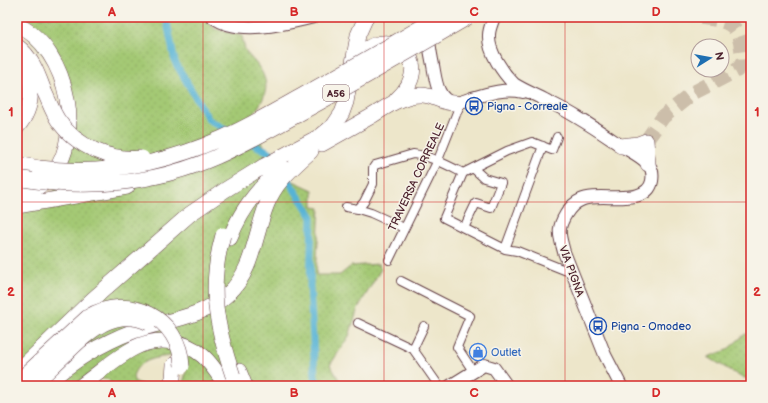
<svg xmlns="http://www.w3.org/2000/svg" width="768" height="403" viewBox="0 0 768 403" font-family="'Balsamiq Sans',sans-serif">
<defs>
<pattern id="grass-dots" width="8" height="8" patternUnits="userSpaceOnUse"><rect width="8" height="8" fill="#a4c974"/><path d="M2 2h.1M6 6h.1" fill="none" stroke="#8fac65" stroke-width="1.8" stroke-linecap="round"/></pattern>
</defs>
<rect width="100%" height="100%" fill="#f7f3e8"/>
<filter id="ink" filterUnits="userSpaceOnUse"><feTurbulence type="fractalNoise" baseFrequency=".025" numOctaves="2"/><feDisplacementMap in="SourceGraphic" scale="8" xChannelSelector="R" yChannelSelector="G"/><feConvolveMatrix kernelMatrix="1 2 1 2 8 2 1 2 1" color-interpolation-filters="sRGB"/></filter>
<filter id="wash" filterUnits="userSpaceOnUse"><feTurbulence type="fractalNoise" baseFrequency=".012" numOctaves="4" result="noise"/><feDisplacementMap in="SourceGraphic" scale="16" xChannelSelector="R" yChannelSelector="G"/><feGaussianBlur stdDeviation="0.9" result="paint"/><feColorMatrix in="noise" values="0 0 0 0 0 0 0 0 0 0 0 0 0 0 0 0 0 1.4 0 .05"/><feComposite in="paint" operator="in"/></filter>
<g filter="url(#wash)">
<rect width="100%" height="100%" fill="#ede6ca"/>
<path fill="url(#grass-dots)" stroke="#777450" d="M17,17H204L215,29L242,36C243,41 244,47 246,51C249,57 255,61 258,66C273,86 264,100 251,117L269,157L291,180L313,190V207L320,208L316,275H340L351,266L379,264L381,269L358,308L349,336L330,365L343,386H182L187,369L185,355C171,356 149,356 138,367C136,369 134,373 133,376L134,381L143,385L158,386H110L111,382L107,379H103L90,374L73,386H35L17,366V212L53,195L67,158L66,83L17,22Z
M745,334L751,335V379L741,377L708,357L727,350Z"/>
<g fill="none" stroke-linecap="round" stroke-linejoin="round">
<path stroke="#57b3d5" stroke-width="7" d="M166,17L175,62L209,120L231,132
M249,142L271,153L276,161
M285,175L312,217L310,286L315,377L319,386"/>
</g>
</g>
<g filter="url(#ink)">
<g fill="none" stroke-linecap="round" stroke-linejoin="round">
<path stroke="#ccbeaa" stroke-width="15" stroke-dasharray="15 8" stroke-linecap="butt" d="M646,141L663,117L693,93L737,70L740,67L743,62C740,24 734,21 698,17"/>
<g stroke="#623d43" stroke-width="10">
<path id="street" d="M463,173L444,218L505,249L517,251L572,273
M346,207L358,209L364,202L373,184V168L375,165L413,154C431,156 447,165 463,173L507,151L532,142L552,150L557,137
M358,209L371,213L404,228
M464,228L476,203L491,208L501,183L484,178L473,168
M505,249L543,146
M389,260L438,160L461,102
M401,281L470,316L457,347L473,371
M358,323L413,349L439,386
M413,349L424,326"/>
</g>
<g stroke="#623d43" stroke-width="14">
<path id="secondary" d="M213,17C238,36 285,24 314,17
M494,17C492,23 489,29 489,35C488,52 503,73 514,84C525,91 536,95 547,101C573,113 596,129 620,145C629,151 640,155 648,164C652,168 653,175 652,181C647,208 598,191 581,200C574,203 569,209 566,214C556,230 560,236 564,252L605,355L621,386
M429,32C428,45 432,58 434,71C436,83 439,101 454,103C460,103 467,100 472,98C489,93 506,88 523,92
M450,386L484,365L494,368L507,386"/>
</g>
<g stroke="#623d43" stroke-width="16">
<path id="highway" d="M17,25C69,47 89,146 44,183C36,189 28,194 17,196
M17,46C32,57 38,75 44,91
M17,58C35,77 35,107 17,127
M355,66C375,16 444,56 396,100
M322,144C338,135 354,126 370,117C385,108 402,95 420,95C433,94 442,104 455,103
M621,146L638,144L646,141L648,164
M17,164L39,168
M17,206L127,187
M230,238C241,210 258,187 283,168
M239,371L245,386
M17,372L92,300L190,214L225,190L264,166L322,135L334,125L342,113L346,102L358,35L366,17
M44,386C71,362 99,344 134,331C166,320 203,318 229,293C253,271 255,233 267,204C276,181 293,168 311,151
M81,386C99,373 115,358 134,348C157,336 185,340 203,356C213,365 219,376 226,386
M170,386L173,378L174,365"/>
</g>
<use href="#street" stroke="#fff" stroke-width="8"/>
<use href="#secondary" stroke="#fff" stroke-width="12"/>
<use href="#highway" stroke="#fff" stroke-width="15"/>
<g stroke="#623d43" stroke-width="16" stroke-linecap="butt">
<path id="highway-bridge" d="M44,91C49,101 52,111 58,120C76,147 111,161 142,158
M39,168C103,176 164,164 222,138C250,126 278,109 305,94C350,69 394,43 439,17
M23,179C88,190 155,184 216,157C250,142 282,123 315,105C366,76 417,47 468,17
M223,235C208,288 216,325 233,376
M24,376L88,317C129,292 180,318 182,366
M34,384C46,373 57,362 68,352C90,330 116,307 149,323"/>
</g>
<use href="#highway-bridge" stroke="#fff" stroke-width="15"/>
</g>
</g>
<path fill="none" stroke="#d62828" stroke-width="1" stroke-opacity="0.55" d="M203,17V386M384,17V386M565,17V386M17,202H751"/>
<defs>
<g id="bus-ring" transform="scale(0.9)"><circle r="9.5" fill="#f7f3e8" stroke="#1a4fb4" stroke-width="1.5"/><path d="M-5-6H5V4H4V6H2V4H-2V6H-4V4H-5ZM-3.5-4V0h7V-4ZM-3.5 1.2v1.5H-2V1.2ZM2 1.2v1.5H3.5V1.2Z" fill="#1a4fb4"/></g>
<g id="shop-ring" transform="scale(0.9)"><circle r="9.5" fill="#f7f3e8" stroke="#3f7fe0" stroke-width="1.5"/><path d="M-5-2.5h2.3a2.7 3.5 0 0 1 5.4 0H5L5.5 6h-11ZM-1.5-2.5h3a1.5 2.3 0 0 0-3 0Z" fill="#3f7fe0"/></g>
</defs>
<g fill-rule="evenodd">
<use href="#bus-ring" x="474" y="106"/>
<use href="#bus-ring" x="598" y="326"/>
<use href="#shop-ring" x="478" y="352"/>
</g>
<g text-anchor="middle" stroke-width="3" stroke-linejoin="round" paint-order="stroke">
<rect fill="#f7f3e8" stroke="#7e5f64" stroke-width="1" x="323" y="85" width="26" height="16" rx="3"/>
<g font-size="10" font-weight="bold" fill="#4a1f2b">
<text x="336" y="97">A56</text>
</g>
<g font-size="11" fill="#164399" stroke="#f7f3e8" text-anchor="start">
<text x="487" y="110">Pigna - Correale</text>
<text x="611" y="330">Pigna - Omodeo</text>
</g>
<g font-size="11" fill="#4a1f2b" stroke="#f7f3e8">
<text transform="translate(416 177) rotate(-65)" y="4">TRAVERSA CORREALE</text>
<text transform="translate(572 271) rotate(70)" y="4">VIA PIGNA</text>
</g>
<g font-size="11" fill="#366cbe" stroke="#f7f3e8" text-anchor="start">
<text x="491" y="356">Outlet</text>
</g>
</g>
<rect width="768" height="403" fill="none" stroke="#f7f3e8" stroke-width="44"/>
<g transform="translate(710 58) rotate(79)"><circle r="19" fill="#f7f3e8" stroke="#b29e9c"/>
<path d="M0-3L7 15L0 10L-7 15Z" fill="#1f6fb2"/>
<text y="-6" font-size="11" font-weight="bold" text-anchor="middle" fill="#4a1f2b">N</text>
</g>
<rect x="22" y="22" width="724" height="359" fill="none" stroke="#d62828" stroke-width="1.5"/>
<g font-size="13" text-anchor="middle" font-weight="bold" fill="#d62828">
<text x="112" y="16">A</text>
<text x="294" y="16">B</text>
<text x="474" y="16">C</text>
<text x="656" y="16">D</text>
<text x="11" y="116">1</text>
<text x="757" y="116">1</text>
<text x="11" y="296">2</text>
<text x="757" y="296">2</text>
<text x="112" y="397">A</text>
<text x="294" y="397">B</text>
<text x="474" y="397">C</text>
<text x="656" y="397">D</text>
</g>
</svg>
